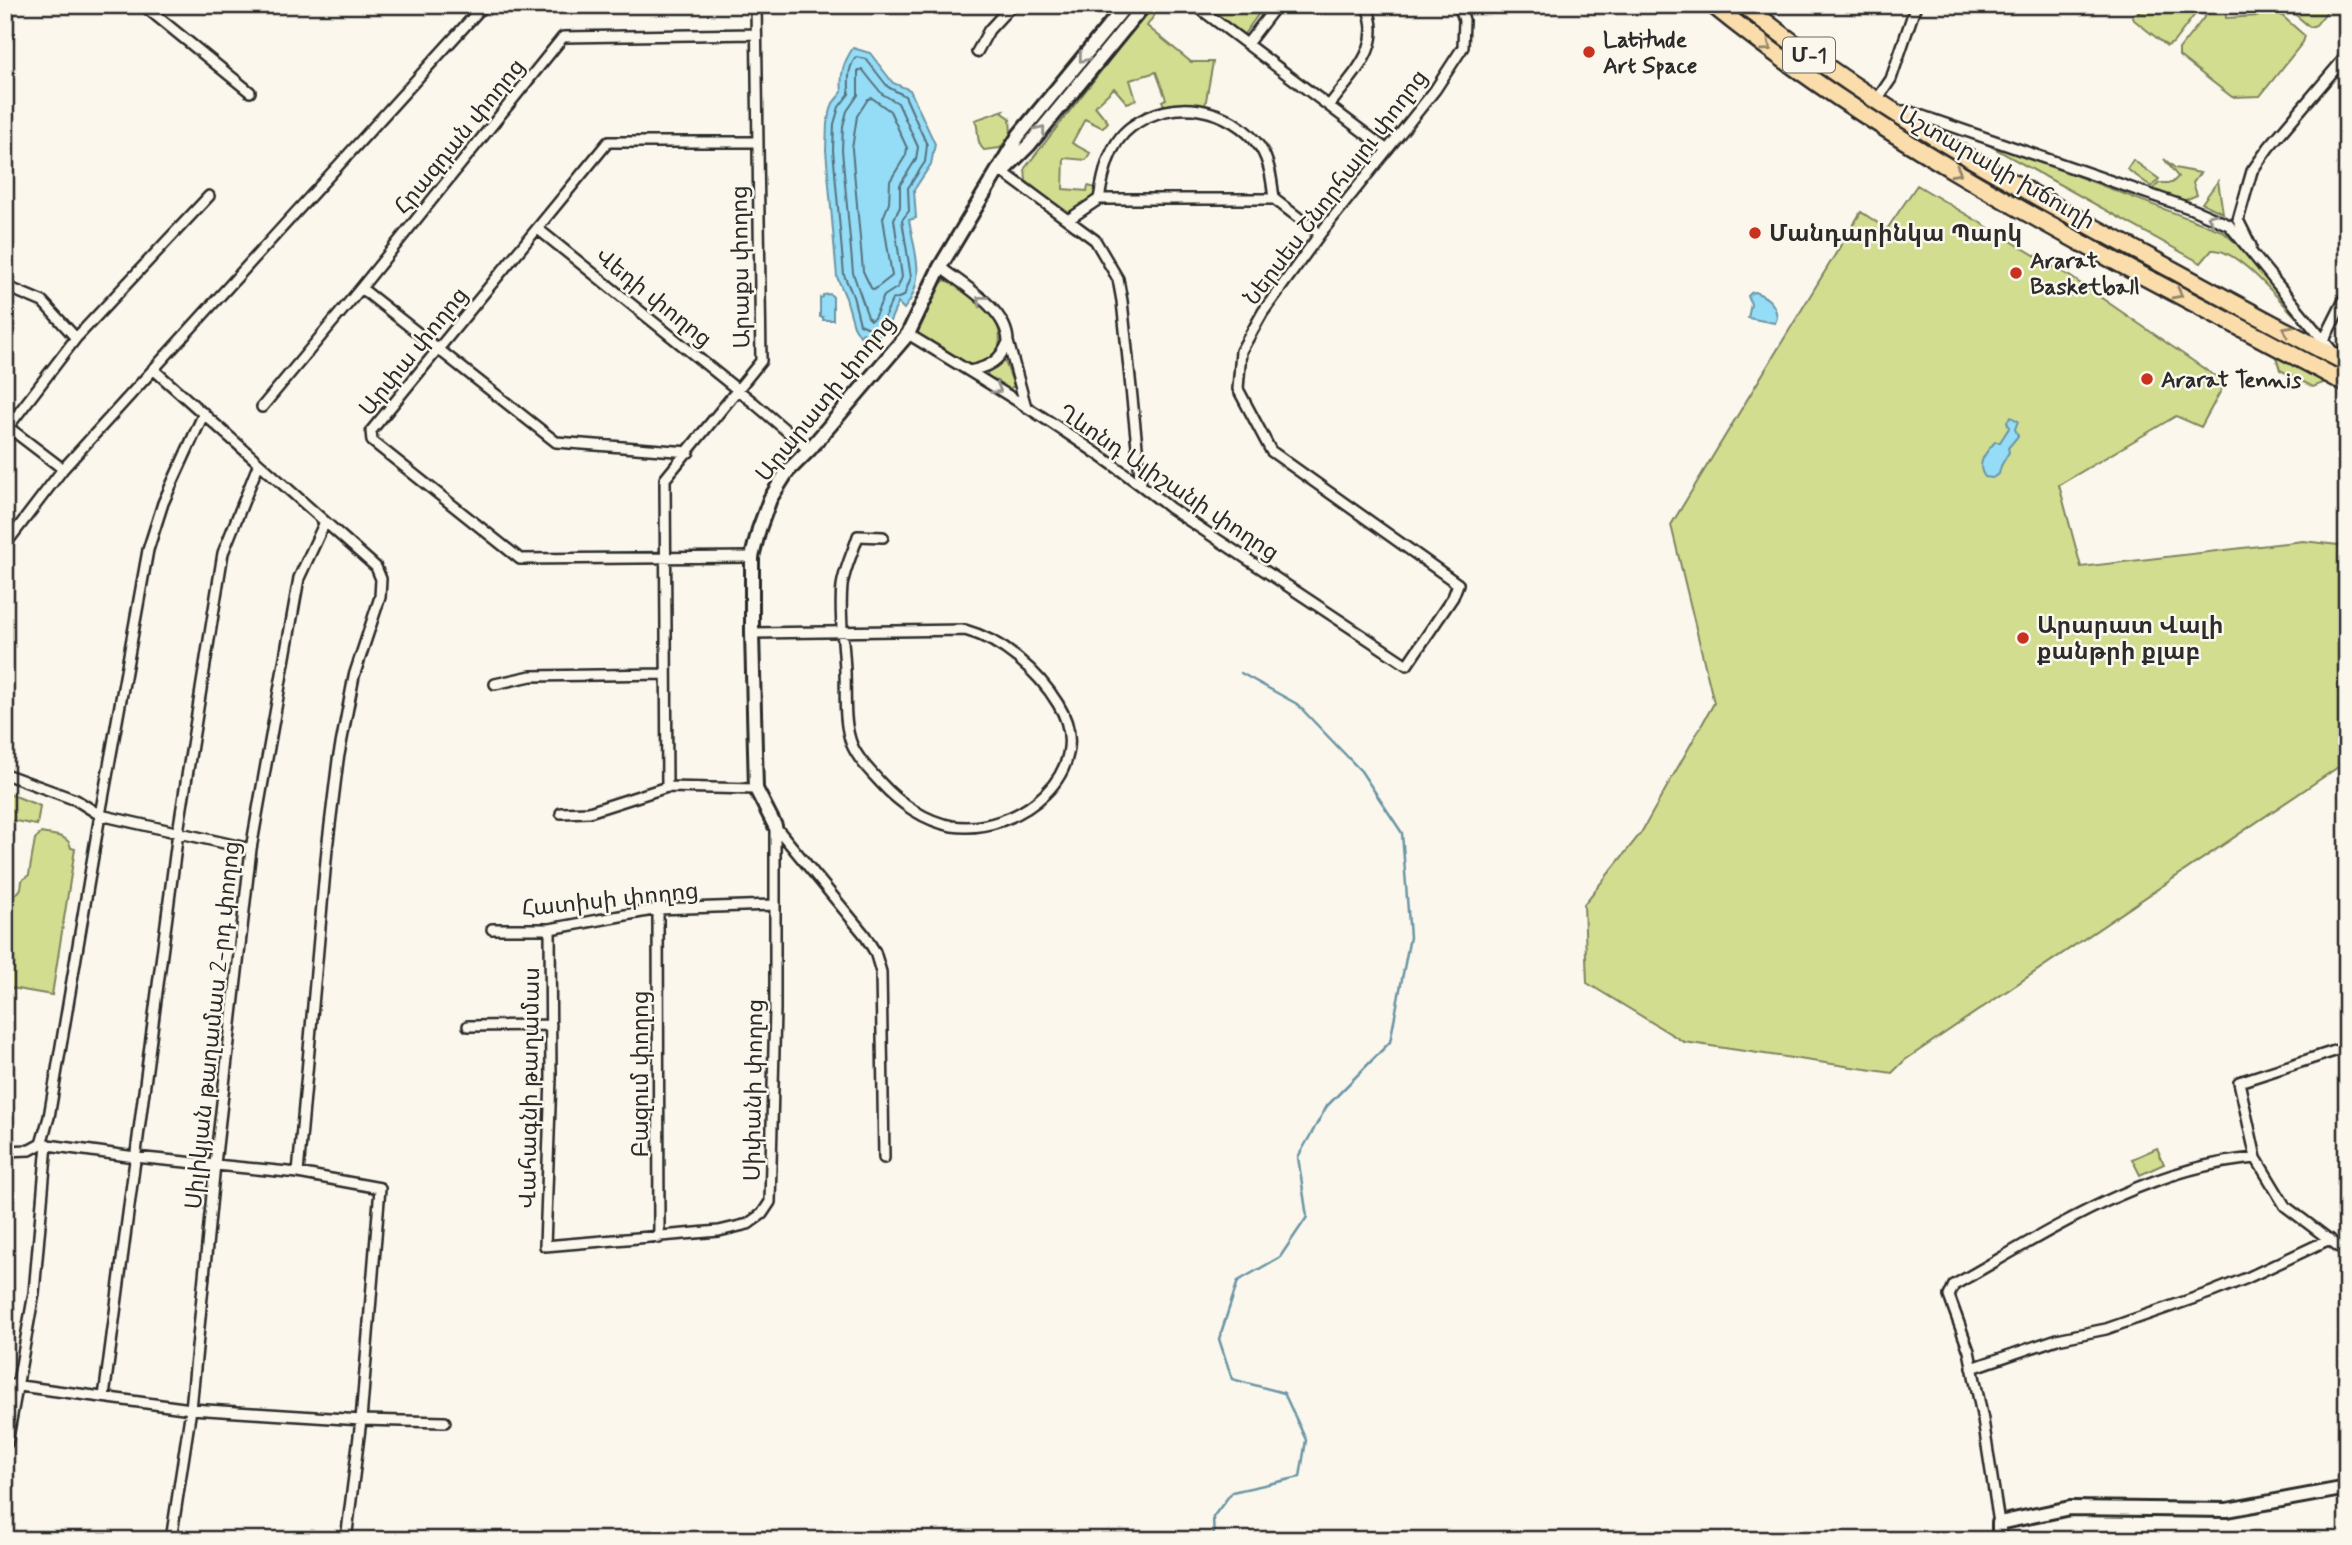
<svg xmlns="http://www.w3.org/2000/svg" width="2352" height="1545" viewBox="0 0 2352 1545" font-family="Mynerve,'Noto Sans Armenian',sans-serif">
<rect width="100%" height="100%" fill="#fbf7ec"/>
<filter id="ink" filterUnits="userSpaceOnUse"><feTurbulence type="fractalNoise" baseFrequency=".0143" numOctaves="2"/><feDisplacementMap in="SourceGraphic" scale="14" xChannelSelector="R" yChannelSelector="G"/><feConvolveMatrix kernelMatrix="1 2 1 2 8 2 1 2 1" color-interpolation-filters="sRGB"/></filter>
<g filter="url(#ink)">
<path fill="#d2dd90" stroke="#7e845e" stroke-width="2" d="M1155,5H1161L1147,26L1191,62H1213L1205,106L1165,107L1162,101L1166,99L1156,72L1130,80L1136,100L1127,103L1114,88L1095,106L1108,122L1103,128L1085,119L1072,143L1090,153L1086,160L1064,158L1063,189L1087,191L1088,186L1096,188L1095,198L1068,215L1026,181L1025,168L1131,33Z
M1204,5H1252L1260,12L1242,37Z
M1722,5H1735L1816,66L2347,369L2345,375L2001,191L1871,112Z
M2146,5H2202L2173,43L2167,46L2134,20L2132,15L2146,9Z
M2214,5H2225L2226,18L2258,16L2257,5H2270L2305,36L2303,42L2260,96L2232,97L2179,56V49Z
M2284,5H2332L2316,25L2310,27Z
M1004,110L1003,113L1010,118L1011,134L1000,148L984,150C975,142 980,130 975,120Z
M1974,137L2222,231L2236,243L2296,310L2297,315L2295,316C2277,298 2237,248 2212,250L2201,263Z
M2164,159L2175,168L2200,173L2193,183L2197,195L2179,203L2150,193L2159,183H2172L2178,177Z
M2133,160L2159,179L2152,187L2127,169Z
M2218,181L2223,213L2202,203Z
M1917,185L2071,277L2225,383L2201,427L2176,416L2059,485L2081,567L2303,541L2347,546V761L1905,1060L1892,1073L1684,1042L1587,983L1584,904L1641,833L1714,703L1671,525L1861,212L1887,229Z
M945,280L953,283C966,293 985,305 994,319C1008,341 996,371 966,364C950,360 933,345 919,336L917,328L937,287Z
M2276,357L2326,382L2313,387L2280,370Z
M1004,359L1014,386L1007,390L988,377L987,373Z
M5,792L40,806L37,825L5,819Z
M41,833C53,836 69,834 71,848L75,849L52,995L5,987C5,970 3,952 5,935C7,921 16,910 7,896C18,894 22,892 22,880L29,875L35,839Z
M2157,1148L2164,1164L2140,1175L2132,1159Z"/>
<path fill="#95dcf7" stroke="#6b95a5" stroke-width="2" d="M853,48L870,53L893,83L910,90L935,144L931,164L914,190L916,218L909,220C915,254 927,280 904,309L898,303L886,330L877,337L865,336L863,333L860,336L854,326L846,298L837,277L826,150L827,123L833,103L842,92C840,74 843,63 853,48Z
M1755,292C1768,297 1776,304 1777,318L1775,323L1748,318L1751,304L1748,296L1751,293Z
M830,294L833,297V320H823V317H820V298L823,297V295Z
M2011,417L2018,421L2015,429L2018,436L2008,448L2009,452L2001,466L1999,474L1992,478L1985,477C1975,464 1986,452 1995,442H2000L2009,428L2007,421Z"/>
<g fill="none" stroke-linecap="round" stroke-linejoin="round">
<path stroke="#55727d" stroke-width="2" d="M856,57L866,59L888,87L905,96L927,145L925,162L908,188L909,211L902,220L911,277L904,296L892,300L881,325L874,330L860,324L853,296L844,275L833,150L834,124L839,107L849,94C849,80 847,69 856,57Z
M862,69L882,94L898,103L918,147L916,159L900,185V207L894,219L902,277L898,287L884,296L874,318L871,320L868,317L853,273L842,150L843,126L847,111L858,95V71Z
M872,98L890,111L907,148L906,155L890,181L889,203L883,218L892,276L874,290L871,288L863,271L852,149L857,116L868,99Z"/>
<path stroke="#6b95a5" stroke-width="2.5" d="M1214,1540L1213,1517L1232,1492L1300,1477L1306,1440L1284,1393L1232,1379L1219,1339L1238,1281L1280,1257L1307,1217L1298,1157L1327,1106L1390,1042L1410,937L1402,833L1361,771L1297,704L1241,673"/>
<g stroke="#2b2b2b" stroke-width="14">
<path id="street" d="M143,5L250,92
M1195,5L1386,149
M1247,44L1277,5
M977,52L989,30L1012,5
M1876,101L1891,79L1916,5
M1329,106C1352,74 1386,47 1366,5
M1898,111H1908L2192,209L2229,225L2333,352
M1000,170L1095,240L1118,279L1122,301L1141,485
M1099,199C1103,175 1109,143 1131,127C1172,96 1230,106 1260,147C1270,162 1272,182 1274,199
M1068,220L1099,199H1274L1320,234
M538,229L754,403L809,450
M2251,246L2238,220L2252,171L2269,147L2347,55
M940,267C963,285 1008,310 1008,342L1026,407
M5,286L43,302L76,338
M361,288L556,442L689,452
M908,334C997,388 1088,442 1170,508L1407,665L1453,597L1458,584L1271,451L1238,389L1241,351L1263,312L1320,234L1435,90L1463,47L1464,20L1459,5
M2324,340L2347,294
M153,369L376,567L381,579L380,597L354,676L338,760L327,849L298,1173
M969,371C989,367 1000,361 1008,342
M262,407L361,288L563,37L756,34
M204,413L163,503L148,550L100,815L251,849
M63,469L8,427L76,338L209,196
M5,545L63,469L484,5
M752,557L520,559L372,441L371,431L608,142H757
M752,633L965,630C1002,640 1038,671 1058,704C1100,771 1017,836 952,826C925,821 899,803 881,783C870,771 858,759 852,745C843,723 846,695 845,671C844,644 839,614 842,586C844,570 853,552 858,536L883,537
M495,684L531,676L666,674
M5,774L76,800L100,815L49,1117L41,1144L30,1150L5,1151
M667,787L665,479L761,361L756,5
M561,813L589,812L667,787L756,789
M775,826L864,934L875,952L881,972L884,1158
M658,909L659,1238
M492,929H550L658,909L774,905
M550,929L551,1078L545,1246L719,1231L748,1224L762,1214L770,1202L775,1010V826
M468,1026L551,1025
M41,1144L135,1157L298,1173L380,1188L361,1420L346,1540
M2256,1158L2239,1082L2347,1047
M1972,1368L2057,1339L2106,1329L2212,1292L2247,1278L2330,1239
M5,1384L191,1409L361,1420L445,1422
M104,1397L178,832L223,553L259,463
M7,1443L34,1293L47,1144
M1999,1523L1983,1420L1969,1351L1949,1296L1954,1285C2048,1232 2144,1167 2256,1158L2285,1206L2347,1253
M171,1540L191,1409L215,1164L251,849L299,578L325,522"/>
</g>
<g stroke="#2b2b2b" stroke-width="18">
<path id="secondary" d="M1002,172L1029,145L1144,5
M775,826L756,789L752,633V557L759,529L770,499L787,472L809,450L908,334L940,267L1019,135L1126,5
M1999,1540V1523L2070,1508L2227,1510L2347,1488"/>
</g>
<g stroke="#2b2b2b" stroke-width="21">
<path id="highway" d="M1713,5C1905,161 2130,267 2347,384
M1744,5C1867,104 2006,181 2145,255C2212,291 2279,328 2347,363"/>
</g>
<use href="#street" stroke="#fbf7ec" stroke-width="9"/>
<use href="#secondary" stroke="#fbf7ec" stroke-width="12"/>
<use href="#highway" stroke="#faddab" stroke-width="16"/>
</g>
<defs><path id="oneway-chevron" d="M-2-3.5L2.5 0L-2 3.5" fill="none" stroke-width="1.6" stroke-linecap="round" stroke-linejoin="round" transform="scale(1.75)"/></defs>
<g stroke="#92846b">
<use href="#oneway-chevron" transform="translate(1767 47) rotate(37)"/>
<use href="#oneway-chevron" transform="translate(1957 172) rotate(29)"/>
<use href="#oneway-chevron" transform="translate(2178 294) rotate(28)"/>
<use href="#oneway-chevron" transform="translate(2287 330) rotate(-152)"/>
</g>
<g stroke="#93918c">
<use href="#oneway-chevron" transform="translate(1083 58) rotate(129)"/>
<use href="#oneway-chevron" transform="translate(1041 130) rotate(-51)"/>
<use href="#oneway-chevron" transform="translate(2212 218) rotate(-156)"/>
<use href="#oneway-chevron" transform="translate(981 300) rotate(-142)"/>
<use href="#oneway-chevron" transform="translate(997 389) rotate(32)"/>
</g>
</g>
<g fill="#c8321e" stroke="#fbf7ec" stroke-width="2.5">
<circle cx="1589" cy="52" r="7"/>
<circle cx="1755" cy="233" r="7"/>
<circle cx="2016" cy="273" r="7"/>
<circle cx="2147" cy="379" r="7"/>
<circle cx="2023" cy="638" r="7"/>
</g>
<g text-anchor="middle" stroke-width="5" stroke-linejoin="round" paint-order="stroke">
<rect fill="#fbf7ec" stroke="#696865" stroke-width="2" x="1783" y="37.5" width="52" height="35" rx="5"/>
<g font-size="21" font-weight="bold" fill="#2b2b2b">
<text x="1809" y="62">Մ-1</text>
</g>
<g font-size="23" font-weight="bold" fill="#2b2b2b" stroke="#fbf7ec" text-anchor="start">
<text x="1603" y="47">Latitude<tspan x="1603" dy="26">Art Space</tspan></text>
<text x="1769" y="241">Մանդարինկա Պարկ</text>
<text x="2030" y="268">Ararat<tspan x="2030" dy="26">Basketball</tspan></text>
<text x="2161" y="387">Ararat Tennis</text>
<text x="2037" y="633">Արարատ Վալի<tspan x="2037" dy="26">քանթրի քլաբ</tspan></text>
</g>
<g font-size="23" fill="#2b2b2b" stroke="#fbf7ec">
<text transform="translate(459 136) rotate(-51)" y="8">Հրազդան փողոց</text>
<text transform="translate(1997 167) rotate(30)" y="8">Աշտարակի խճուղի</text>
<text transform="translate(1335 187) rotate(-53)" y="8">Ներսես Շնորհալու փողոց</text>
<text transform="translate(740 267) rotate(-91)" y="8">Արաքս փողոց</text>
<text transform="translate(654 297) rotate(39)" y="8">Վեդի փողոց</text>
<text transform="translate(413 351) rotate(-51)" y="8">Արփա փողոց</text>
<text transform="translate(825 398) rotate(-51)" y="8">Արարատի փողոց</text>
<text transform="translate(1169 482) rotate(34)" y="8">Ղևոնդ Ալիշանի փողոց</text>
<text transform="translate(610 899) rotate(-6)" y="8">Հատիսի փողոց</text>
<text transform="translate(212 1025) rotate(-84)" y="8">Սիլիկյան թաղամաս 2-րդ փողոց</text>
<text transform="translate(640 1074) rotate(-90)" y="8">Բազում փողոց</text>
<text transform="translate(529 1088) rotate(-89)" y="8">Վահագնի թաղամաս</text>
<text transform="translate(753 1090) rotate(-89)" y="8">Սիփանի փողոց</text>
</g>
</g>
<rect width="2352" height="1545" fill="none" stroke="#fbf7ec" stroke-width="28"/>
<rect x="14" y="14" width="2324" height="1517" fill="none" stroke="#2b2b2b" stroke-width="2.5" filter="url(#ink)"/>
</svg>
